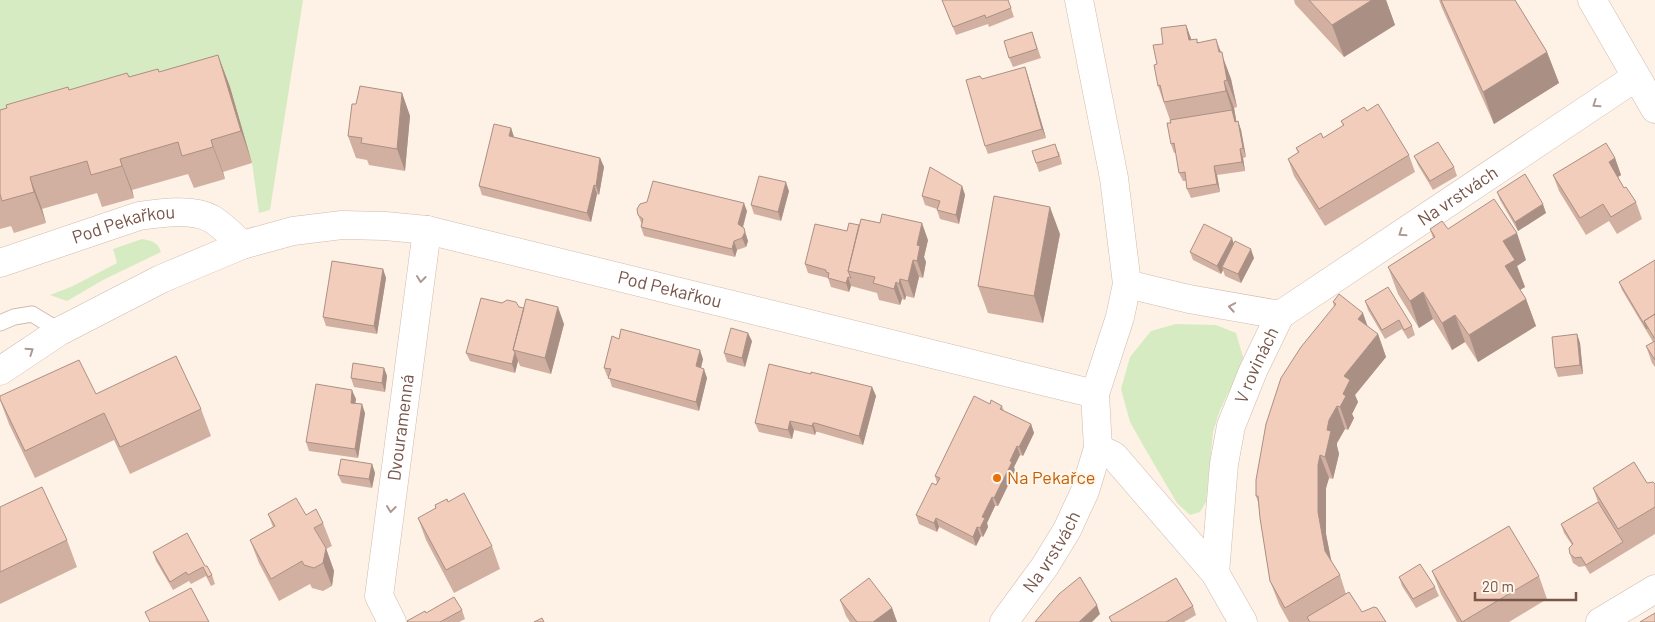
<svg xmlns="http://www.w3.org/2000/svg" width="1655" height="622" viewBox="0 0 1655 622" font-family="Barlow,sans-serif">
<rect width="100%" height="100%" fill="#fdf2e5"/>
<path fill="#d7ebc3" d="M0,0H303L270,210L259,213L252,163L0,132Z
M142,239C152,241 158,242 161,252L103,280L67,301L50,295L73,286L117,263L113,249Z
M1176,324L1216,325L1236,333L1244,360L1220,410L1213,432L1206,502L1200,512L1190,515L1177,503L1147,452L1130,422L1121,389L1130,357L1151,331Z"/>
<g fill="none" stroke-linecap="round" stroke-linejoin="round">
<g stroke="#d1baad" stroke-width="17">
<path id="service" d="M0,323L14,317L32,314L60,331"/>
</g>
<g stroke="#d1baad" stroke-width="29">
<g id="minor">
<path d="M1592,0L1655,109"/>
<path id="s1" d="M0,263L139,216C160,213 194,208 212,219C223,226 233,236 242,245"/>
<path d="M1127,284L1189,299L1280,315"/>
<path id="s2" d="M1280,315L1636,77"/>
<path id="s3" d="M0,371L60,331L161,279L242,245L293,231L342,225L385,226L427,230L1095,394"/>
<path d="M1098,448L1114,456L1215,573L1243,622"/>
<path id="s4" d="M1215,573L1224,464L1231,426L1253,371L1280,315"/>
<path id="s5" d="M392,622L379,596L427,230"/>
<path id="s6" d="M1004,622L1045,566L1067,530L1085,491L1098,448L1095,394L1120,317L1127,284L1114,178L1079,0"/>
<path d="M1600,622L1655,589"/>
</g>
</g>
<use href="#service" stroke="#fff" stroke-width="15"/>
<use href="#minor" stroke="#fff" stroke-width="28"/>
</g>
<path fill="#d1b0a2" d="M942,0L1011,8L1014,17L989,27L988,24L956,35Z
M1294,0H1386L1395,25L1344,57L1295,4Z
M1439,0H1515L1547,52L1559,83L1494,124L1442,8Z
M1186,25L1191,39L1221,52L1231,79L1237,107L1234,108L1236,119V122L1238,121L1241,130L1246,157L1243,158L1245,171L1217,175L1220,192L1191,198L1187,189L1186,181H1183L1179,173L1176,152L1174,153L1171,144L1170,120L1158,86L1163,44Z
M1032,32L1041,58L1013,67L1009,58Z
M218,55L230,87L252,163L223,172L225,179L194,188L188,174L132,190L134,198L102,207L97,193L42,209L46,223L14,233L11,226L0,229V110L69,90L129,77L159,72Z
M1025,67L1046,138L988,154L985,146Z
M402,93L410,116L405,171L369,165L367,160L356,158L348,136L356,104Z
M1367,111L1409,155L1415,172L1325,226L1294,176L1288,159L1298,153L1296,148L1323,138L1343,126L1341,121Z
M511,128L514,137L600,158L604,167L599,195L597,194L591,222L482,195L479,186Z
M1032,151L1059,152L1062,164L1039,172Z
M1414,156L1454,167L1457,176L1433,190L1418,165Z
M1615,158L1621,175L1618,177L1624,188L1636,202L1642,219L1617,234L1609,221L1586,235L1559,191L1553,175Z
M962,186L965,195L959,224L940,219L937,210V209L925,205L922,196Z
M789,191L781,221L754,214L751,205Z
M1497,192L1546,213L1518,231L1500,200Z
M747,211L743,228H744L748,241L746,247L737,250L735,257L644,236L641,227L642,225L638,215Z
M1430,229H1448L1526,260L1517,266L1525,287L1520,290L1526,299L1536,326L1478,362L1465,342L1452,350L1433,319L1419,328L1398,294L1388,267L1433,238Z
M847,231L928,240L924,257L926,262L923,278L919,277L914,298L906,296L905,300L902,299L900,305L879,300L877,293L851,286L849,292L831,287L828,278L808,273L805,264Z
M1060,234L1043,323L988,313L978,286Z
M1234,243L1254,258L1241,283L1225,276L1223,270L1221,274L1193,260L1190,252Z
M1655,260V367L1652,363L1646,346L1653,342L1622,290L1619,282Z
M383,269L386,278L377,334L326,326L323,317Z
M1365,301L1412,326L1415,335L1408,339L1402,329L1385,339L1368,310Z
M1333,302L1378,334L1386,357L1355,395L1358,402L1352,414L1354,418L1348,430L1345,429L1337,443V446L1339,454L1333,479L1329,478L1326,488V534L1331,561L1340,575L1346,594L1362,612L1386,622H1289L1279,604L1270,581L1258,502L1256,496L1334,306Z
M519,307L564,324L551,374L520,366L518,361L515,373L470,361L466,353Z
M1577,334L1580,343L1583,374L1558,377L1555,368Z
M619,339L703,359L701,368L707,378L699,411L612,387L609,377L607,376L604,368Z
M752,341L745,367L727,362L724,353Z
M384,368L387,376L385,392L354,387L351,378Z
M872,387L876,396L863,445L818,432H816L815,435L794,430L792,439L759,432L755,423Z
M96,394L201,409L211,436L130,474L114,440L35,478L9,424L0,400Z
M356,399L355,403L365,413L358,458L309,451L306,442Z
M990,404L1002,406L1004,411L1031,424L1034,433L1023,456L1020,455L1014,467L1015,471L998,506H995L987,523L988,527L983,537L981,536L976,546L939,527L937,532L919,524L916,515L937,483L935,476Z
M372,464L375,473L372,488L342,483L338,475Z
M1647,483L1655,484V534L1590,574L1585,566L1579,567L1573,563L1570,554L1572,545L1564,533L1561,524L1598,502L1593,488Z
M448,502L492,546L500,569L454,593L426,540L418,518Z
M0,507L67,540L77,567L0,604Z
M268,514L306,515L323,523L332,546L326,549L334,571L332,586L323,591L312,588L310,584L279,601L259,563L250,540L273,527Z
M153,552L205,566L212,575L215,584L211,586L206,576L191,584L189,581L173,590L156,561Z
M1432,571L1539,576L1547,599L1509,622H1457L1441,594Z
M1399,577L1435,587L1439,596L1416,608L1402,586Z
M840,600L892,608L897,622H850L846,616Z
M1193,606L1196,615L1184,622H1111L1109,617Z
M462,610L465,619L459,622H408L426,613Z"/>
<path fill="#aa9084" d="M1372,0H1386L1395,25L1344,57L1332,25Z
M1186,25L1196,52L1189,40Z
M1216,39L1231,79L1237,107L1227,80Z
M1547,52L1559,83L1494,124L1483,92Z
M218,55L230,87L252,163L241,131Z
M1025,67L1028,76L1046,138L1042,129Z
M1224,81L1234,108L1238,131L1235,122L1232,110L1226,91Z
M402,93L410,116L405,171L397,149Z
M1238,121L1241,130L1246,157L1243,148Z
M511,128L514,137L509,136Z
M211,140L223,172L225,179L213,147Z
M1240,149L1243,158L1245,171L1242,162Z
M600,158L604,167L599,195L596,186Z
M1615,158L1621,175L1615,179L1609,162Z
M120,159L132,190L134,198L122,166Z
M1214,166L1217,175L1220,192L1217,184Z
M30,177L42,209L46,223L34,192Z
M786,182L789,191L781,221L778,212Z
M594,185L597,194L591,222L587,213Z
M962,186L965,195L959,224L956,215Z
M744,203L747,211L741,233L738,224Z
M1543,204L1546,213L1518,231L1515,222Z
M1050,207L1060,234L1043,323L1034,296Z
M922,223L928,240L924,257L926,262L923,278L917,261V245Z
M745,232L748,241L746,247L742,238Z
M1517,233L1526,260L1517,266L1525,287L1515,293L1505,266L1503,241Z
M1232,238L1235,247L1222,267L1223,270L1221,274L1217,266Z
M734,241L737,250L735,257L732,249Z
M1251,249L1254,258L1241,283L1238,274Z
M913,260L919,277L914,298L908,281Z
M383,269L386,278L377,334L374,326Z
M848,277L851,286L849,292L846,283Z
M900,279L906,296L905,300L899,284Z
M896,282L902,299L900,305L894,289Z
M1423,292L1433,319L1419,328L1410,301Z
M1526,299L1536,326L1478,362L1469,335Z
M558,307L564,324L551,374L545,358Z
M1363,313L1371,336L1358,319Z
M1455,315L1465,342L1452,350L1442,323Z
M748,333L752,341L745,367L742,358Z
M1378,334L1386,357L1355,395L1358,402L1352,414L1354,418L1348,430L1340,407L1344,376Z
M1577,334L1580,343L1583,374L1580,365Z
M700,350L703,359L699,375L696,366Z
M515,352L518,361L515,373L512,364Z
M384,368L387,376L385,392L382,383Z
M704,369L707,378L699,411L696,402Z
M872,387L876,396L863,445L859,436Z
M352,390L356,399L354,412L351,403Z
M362,404L365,413L358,458L355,449Z
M1337,406L1345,429L1337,443V446L1339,454L1333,479L1325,457L1327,430L1329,420Z
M790,421L794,430L792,439L788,430Z
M813,423L816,432L815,435L812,426Z
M1031,424L1034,433L1023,456L1019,447Z
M1017,446L1020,455L1014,467L1015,471L998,506L994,498L1010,461Z
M1320,455L1329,478L1326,488V534L1334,574L1325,551L1318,512V465Z
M372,464L375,473L372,488L369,479Z
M992,497L995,506L987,523L988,527L983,537L980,528L982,517Z
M936,518L939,527L937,532L934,523Z
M977,527L981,536L976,546L973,537Z
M326,548L334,571L332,586L323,563Z
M1097,605L1100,614L1092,622H1079Z
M892,608L897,622H873Z"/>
<path fill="#f3cdbc" stroke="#aa9084" d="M942,0H1008L1011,8L986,18L985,15L953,27Z
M1309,0H1372L1332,25Z
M1441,0H1515L1547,52L1483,92Z
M1186,25L1189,40L1197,39V43L1216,39L1219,52H1222L1227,80L1224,81L1226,91L1164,102L1160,85L1158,86L1154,65L1157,64L1153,45L1163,44L1161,28Z
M1032,32L1037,49L1009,58L1004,41Z
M218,55L241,131L211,140L213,147L182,156L178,142L120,159L122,166L91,175L87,161L30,177L34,192L2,201L0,194V110L7,108L6,105L68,87L69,90L127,73L129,77L158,69L159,72Z
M1025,67L1042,129L985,146L966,80L980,76L982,79Z
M360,86L402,93L397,149L361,143L362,138L348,136L352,104H356Z
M1378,104L1409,155L1319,209L1288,159L1299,152L1296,148L1321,133L1323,138L1344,125L1341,121L1364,107L1367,111Z
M1232,110L1235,122L1238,121L1243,148L1240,149L1242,162L1214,166L1217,184L1187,189L1185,172L1179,173L1174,143L1171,144L1167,123H1171L1170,120Z
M494,124L511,128L509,136L600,158L596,186L594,185L587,213L479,186Z
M1438,142L1454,167L1430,181L1414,156Z
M1606,143L1615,158L1609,162L1624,188L1626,187L1636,202L1611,217L1603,204L1580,218L1553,175Z
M1055,144L1059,156L1036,163L1032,151Z
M930,167L962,186L956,215L937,210L940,201L922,196Z
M1525,174L1543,204L1515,222L1497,192Z
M759,176L786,182L778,212L751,205Z
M653,181L744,203L738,224L744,228L745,232L742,238L734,241L732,249L641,227L643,219L638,215L637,209L640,204L647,202Z
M994,196L1050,207L1034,296L978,286Z
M1494,199L1517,233L1503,241L1515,260L1505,266L1526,299L1469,335L1455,315L1442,323L1423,292L1410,301L1388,267L1435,237L1430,229L1442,221L1448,229Z
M882,214L922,223L917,245L920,246L917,261L913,260L908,281L900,279L899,284L896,282L894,289L873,283L875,277L848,271L861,219L880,223Z
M849,223L859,225L848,271L851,278L848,277L846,283L828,278L829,273L826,272V270L805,264L815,224L847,231Z
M1204,224L1232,238L1217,266L1190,252Z
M1235,241L1251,249L1238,274L1222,267Z
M1655,260V314L1644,321L1647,329L1619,282Z
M332,261L383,269L374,326L323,317Z
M1388,287L1412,326L1404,330L1399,320L1382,330L1365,301Z
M1339,294L1363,313L1358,319L1378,334L1344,376L1350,380L1343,394L1346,396L1340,407L1337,406L1329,420L1327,430L1331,431L1325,457L1320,455L1318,465V512L1325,551L1340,575L1285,608L1270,581L1260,518L1258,496H1256V480L1266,424L1281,378L1301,347L1336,304L1333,302Z
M481,298L502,303L507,300L516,302L519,307L524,308L513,350L515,352L512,364L466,353Z
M526,299L558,307L545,358L513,350Z
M1655,314V339L1644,321Z
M731,328L748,333L742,358L724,353Z
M621,329L700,350L696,366L704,369L696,402L608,378L611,369L604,368L612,336L619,339Z
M1577,334L1580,365L1555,368L1552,337Z
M1655,341V360L1646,346Z
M176,356L201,409L120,447L104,413L25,451L0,399V396L79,360L96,394Z
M353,363L384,368L382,383L351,378Z
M769,364L811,374V372L872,387L859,436L815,423H813L812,426L790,421L788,430L755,423Z
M316,384L352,390L351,403L362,404L355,449L306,442Z
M974,396L990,404L991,400L1002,406L1000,409L1031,424L1019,447L1017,446L1010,461L1012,462L994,498L992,497L982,517L985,518L980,528L977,527L973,537L936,518L934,523L916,515L932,483L936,485L940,478L935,476Z
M341,459L372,464L369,479L338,475Z
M1634,462L1647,483L1653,482L1655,484V507L1618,529L1593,488Z
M42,487L67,540L0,572V507Z
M464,493L492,546L446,570L418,518L436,508L435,505L447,499L448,502Z
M296,498L306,515L316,509L323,523L314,528L326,548L323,563L314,568L304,565L302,561L271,579L250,540L275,526L268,514Z
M1598,502L1623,542L1586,565L1581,557L1575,558L1570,554L1569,548L1573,544L1561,524Z
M1509,526L1539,576L1462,622L1432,571Z
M187,533L205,566H207L212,575L208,577L203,567L188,575L186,572L170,582L153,552Z
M1420,564L1435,587L1413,599L1399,577Z
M1080,577L1097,605L1079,622H1035L1059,594Z
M869,578L892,608L873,622H857L840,600Z
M1176,578L1193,606L1166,622H1112L1109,617Z
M191,588L209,622H150L145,612Z
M1349,592L1362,612L1374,607L1377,608L1386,622H1310L1307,617Z
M454,597L462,610L440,622H408L407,621L425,611L426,613Z
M1655,613V622H1640Z
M542,618L544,622H534Z"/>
<defs><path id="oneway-chevron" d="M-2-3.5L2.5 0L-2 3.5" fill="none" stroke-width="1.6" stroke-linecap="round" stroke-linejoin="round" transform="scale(1.25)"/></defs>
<g stroke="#ad9992">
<use href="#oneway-chevron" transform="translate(1596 104) rotate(146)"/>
<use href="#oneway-chevron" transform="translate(1402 233) rotate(146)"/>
<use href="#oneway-chevron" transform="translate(421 279) rotate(97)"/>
<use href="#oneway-chevron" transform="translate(1232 307) rotate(-170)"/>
<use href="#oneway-chevron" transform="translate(30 351) rotate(-34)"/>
<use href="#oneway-chevron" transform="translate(391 509) rotate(97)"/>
</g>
<circle fill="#e8710a" stroke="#fff6ec" stroke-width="2" cx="997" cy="478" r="5"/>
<g text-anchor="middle" stroke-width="4" stroke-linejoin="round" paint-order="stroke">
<g font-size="18" fill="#775549" stroke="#fff6ec">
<text dy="6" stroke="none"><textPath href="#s2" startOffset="214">Na vrstvách</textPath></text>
<text dy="6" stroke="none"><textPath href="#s1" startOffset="130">Pod Pekařkou</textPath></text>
<text dy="6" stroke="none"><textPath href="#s3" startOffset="711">Pod Pekařkou</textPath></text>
<text dy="6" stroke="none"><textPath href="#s4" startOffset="214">V rovinách</textPath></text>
<text dy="6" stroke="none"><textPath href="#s5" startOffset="199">Dvouramenná</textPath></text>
<text dy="6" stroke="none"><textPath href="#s6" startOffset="85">Na vrstvách</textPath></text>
</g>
<g font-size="18" fill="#c56008" stroke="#fff6ec" text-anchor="start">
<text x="1007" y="484">Na Pekařce</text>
</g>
</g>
<path d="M1475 592v8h101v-8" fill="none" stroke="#775549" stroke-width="2.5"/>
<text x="1482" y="592" font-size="15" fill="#775549" stroke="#fff6ec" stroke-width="4" paint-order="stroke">20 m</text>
</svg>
